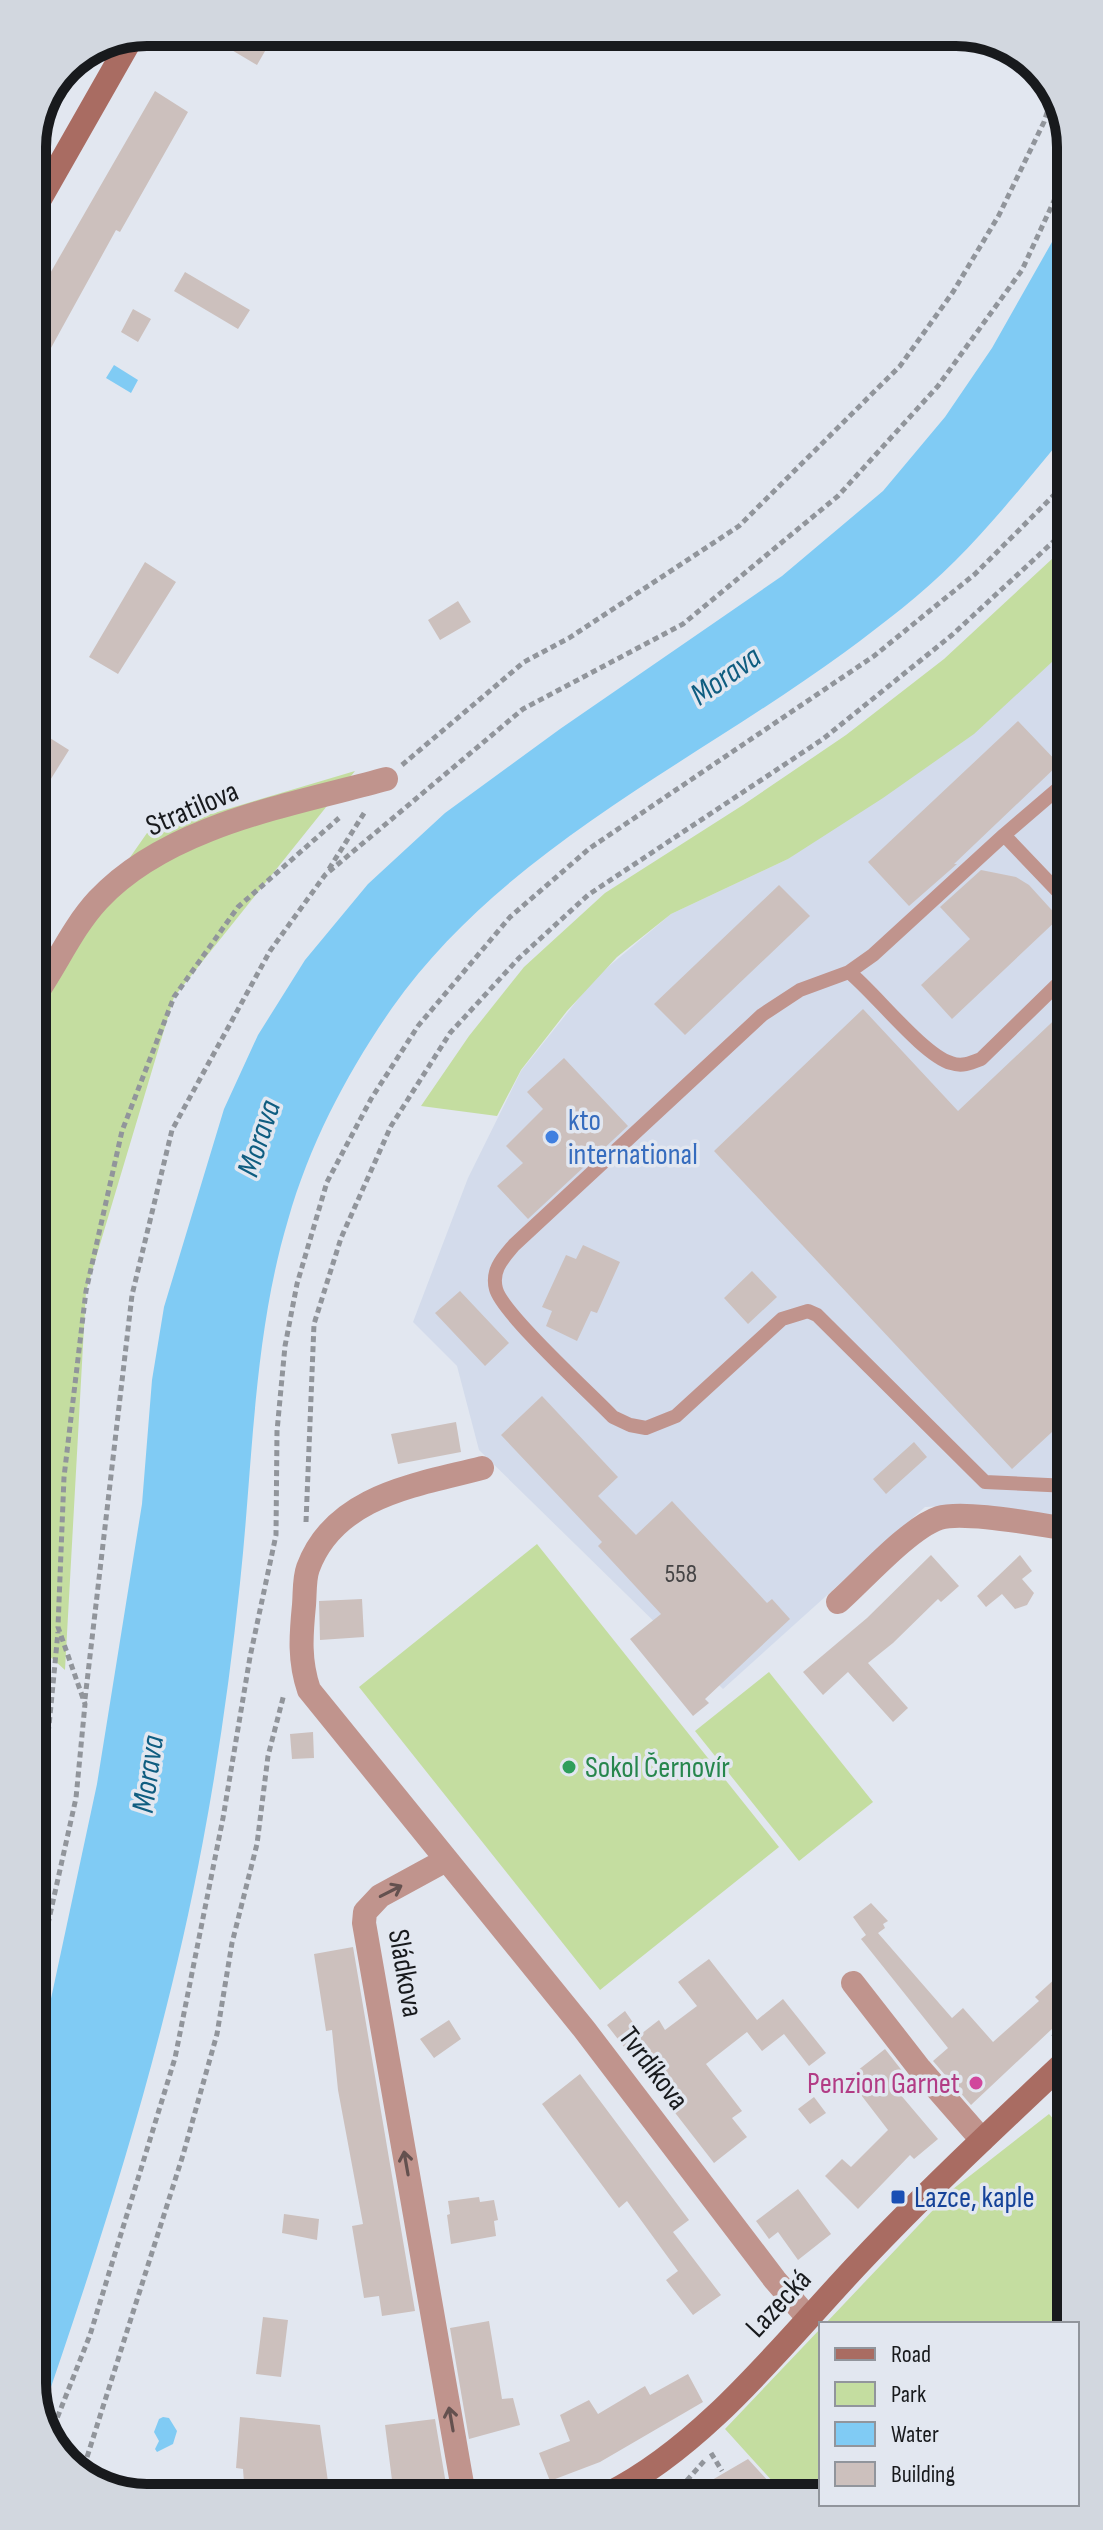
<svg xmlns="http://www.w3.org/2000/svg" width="1103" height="2530" viewBox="0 0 1103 2530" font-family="'Sofia Sans Condensed',sans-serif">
<rect width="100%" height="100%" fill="#e2e7f0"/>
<path fill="#d3dbeb" d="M1066,649L1069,1518L963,1505L925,1507L723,1689L479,1450L457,1366L413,1322L468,1178L521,1071L595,978L671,914L788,859Z"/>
<path fill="#c4dda0" d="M1066,546V649L974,734L883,798L788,859L671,914L617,957L567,1011L521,1070L497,1116L421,1106L469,1036L524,967L605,893L743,805L846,735L944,659Z
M355,771L174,997L86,1291L65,1670L36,1644L34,995L147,833Z
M537,1544L779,1847L600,1990L359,1687Z
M769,1672L873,1802L799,1861L695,1731Z
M1049,2114L1070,2138L1071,2324H825L953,2189Z
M821,2328V2493H783L725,2429Z"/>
<path fill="#80cbf4" d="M1065,219L1064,436C1029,478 994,522 955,561C922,594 883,624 845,652C692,764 504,849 392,1008C347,1073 310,1143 288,1220C253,1337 253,1463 240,1583C231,1669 219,1756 203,1841C166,2039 105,2231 39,2422L37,2064L97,1784L142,1504L152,1380L164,1307L224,1109L258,1035L305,960L368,884L445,813L560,729L782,576L883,491L945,417L992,348Z
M114,365L138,380L131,393L106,378Z
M163,2417L169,2418L177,2431L173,2444L157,2452L155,2449L159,2441L154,2432L159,2419Z"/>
<path fill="#ccc0bd" d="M233,32H276L257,65L225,46Z
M155,91L188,112L120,232L116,230L46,357L33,350V303Z
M185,272L250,310L238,329L174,291Z
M133,309L151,319L138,342L121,332Z
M145,562L176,582L118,674L89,657Z
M458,601L471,622L440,640L428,620Z
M1018,721L1059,764L954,864H957L909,906L868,862Z
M34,728L69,750L34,806Z
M981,870L1016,877L1029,885L1059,918L952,1019L921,985L970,939L940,907Z
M779,885L810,916L685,1035L654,1004Z
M1067,1008L1068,1450L1052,1432L1012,1469L714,1151L863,1009L958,1111Z
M564,1058L628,1126L528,1219L497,1186L523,1163L506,1146L543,1109L527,1092Z
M583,1245L620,1262L597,1313L591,1311L577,1341L546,1326L552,1311L542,1307L566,1255L576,1259Z
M752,1271L777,1297L748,1324L724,1298Z
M460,1291L509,1343L485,1366L435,1313Z
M542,1396L618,1477L598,1496L636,1535L672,1501L767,1603L772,1599L790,1619L705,1699L709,1703L693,1716L630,1639L661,1614L598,1546L602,1542L501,1435Z
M456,1422L461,1452L398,1464L391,1434Z
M914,1442L927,1457L886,1494L873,1479Z
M931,1555L959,1586L941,1602L938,1599L893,1643L868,1663L908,1708L893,1722L848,1672L823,1695L803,1672L867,1618Z
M1020,1555L1032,1571L1022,1579L1034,1593L1027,1605L1015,1609L1002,1594L986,1607L977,1596Z
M362,1599L364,1637L320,1640L319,1601Z
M313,1732L314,1758L292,1759L290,1734Z
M871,1903L888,1921L883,1924L885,1928L878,1933L952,2018L963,2008L993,2042L1039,2001L1035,1997L1070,1965V2012L971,2105L933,2061L948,2048L861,1939L866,1935L853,1917Z
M353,1947L415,2311L382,2316L379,2296L364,2298L352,2226L363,2224L338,2090L332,2030L326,2031L314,1954Z
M709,1959L757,2020L783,1999L826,2053L809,2066L784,2034L762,2051L747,2032L706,2064L742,2111L732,2118L747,2137L714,2163L607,2025L625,2011L641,2034L659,2020L665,2030L697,2006L678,1982Z
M449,2020L461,2039L434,2058L420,2039Z
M885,2049L907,2077L894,2087L938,2139L914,2159L910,2155L858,2209L825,2176L842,2159L851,2167L888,2130L848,2078Z
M580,2074L689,2220L673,2232L721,2295L693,2315L666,2280L678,2271L627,2201L619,2208L542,2104Z
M814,2097L826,2113L810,2124L798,2109Z
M798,2189L831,2234L798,2260L778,2232L769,2239L756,2221Z
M479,2197L480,2202L494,2200L498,2220L494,2221L496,2236L451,2244L447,2215L450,2214L448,2201Z
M284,2214L319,2219L317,2240L282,2233Z
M263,2317L288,2320L281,2377L256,2374Z
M489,2321L502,2399L513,2398L520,2425L469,2439L450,2328Z
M688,2374L703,2402L600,2462L550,2481L539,2453L570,2441L560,2415L589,2400L598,2414L645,2386L650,2395Z
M240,2417L320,2425L330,2496L245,2497L243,2469L236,2468Z
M435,2419L448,2496H394L385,2425Z
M748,2459L779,2493L688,2494Z"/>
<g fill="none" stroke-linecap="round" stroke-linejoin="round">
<path stroke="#91959b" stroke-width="5" stroke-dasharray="6 4" stroke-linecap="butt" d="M32,149L85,58
M402,765L524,662L569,638L739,526L900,366L953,292L999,215L1044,122L1053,94
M329,869L366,810
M306,1522L314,1324L341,1238L391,1126L450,1033L519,958L588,895L823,739L952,635L1066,530
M85,1699L132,1295L172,1130L270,951L325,875L523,709L683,624L838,496L938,386L1022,270L1065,177
M37,1802L49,1726L58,1632
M37,1973L76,1798L85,1704L58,1627L64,1477L86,1291L122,1131L174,997L238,907L339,818
M1053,2037L1070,2022
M50,2436L90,2335L175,2058L223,1818L250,1657L276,1535L277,1431L285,1346L297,1284L327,1182L371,1099L418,1026L510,917L590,848L874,656L975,574L1066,483
M711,2453L722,2471
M81,2476L183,2155L217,2034L232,1943L257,1844L268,1756L284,1694
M680,2488L706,2459
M562,2495L587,2484"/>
<path stroke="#c0948d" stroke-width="14" d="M1004,835L1067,781
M1067,901L1004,835L873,955L849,972L800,990L762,1015L514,1245C503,1258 491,1270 496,1289C502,1313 591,1394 613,1417L630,1425L646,1428L676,1416L782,1319L808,1311L817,1315L985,1482L1069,1486
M849,972C875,993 923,1055 951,1063C962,1067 971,1063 981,1059L1067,975"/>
<path stroke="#c0948d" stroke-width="24" d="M34,997C56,966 72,928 98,900C168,825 291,805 386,779
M482,1468C417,1485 335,1495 308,1568C304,1579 305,1593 304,1605C301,1635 299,1661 309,1690L584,2029L775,2280L808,2318
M838,1602C863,1580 909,1528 939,1518C964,1510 1039,1525 1069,1529
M446,1860L380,1896L365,1912L364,1923L464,2495
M853,1983L920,2069L982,2140"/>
<path stroke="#a96c62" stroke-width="24" d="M32,213L131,39
M608,2494C707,2444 785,2341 861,2261C928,2190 999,2124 1070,2057"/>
</g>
<defs><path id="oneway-shaft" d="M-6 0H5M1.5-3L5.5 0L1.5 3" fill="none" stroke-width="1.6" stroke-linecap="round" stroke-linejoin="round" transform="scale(2)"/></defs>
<g stroke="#64514f">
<use href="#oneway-shaft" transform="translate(391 1891) rotate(-27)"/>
<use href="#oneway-shaft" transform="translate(406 2163) rotate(-100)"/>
<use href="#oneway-shaft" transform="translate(451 2419) rotate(-100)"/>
</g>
<circle fill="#3f7fe0" stroke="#e2e7f0" stroke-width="3" cx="552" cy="1137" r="8"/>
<circle fill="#2e9e5b" stroke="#e2e7f0" stroke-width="3" cx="569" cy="1767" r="8"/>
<circle fill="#d1479c" stroke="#e2e7f0" stroke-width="3" cx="976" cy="2083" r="8"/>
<rect fill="#1a4fb4" stroke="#e2e7f0" stroke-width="3" x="890" y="2189" width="16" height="16" rx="4"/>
<g text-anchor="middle" stroke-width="7" stroke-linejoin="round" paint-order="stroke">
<g font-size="26" fill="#454445">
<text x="681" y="1582">558</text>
</g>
<g font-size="30" fill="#181a1d" stroke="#e2e7f0">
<text transform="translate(192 808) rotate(-23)" y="10">Stratilova</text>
<text transform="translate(406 1973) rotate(80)" y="10">Sládkova</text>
<text transform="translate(654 2068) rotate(53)" y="10">Tvrdíkova</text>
<text transform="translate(778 2303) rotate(-47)" y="10">Lazecká</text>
</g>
<g font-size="30" fill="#366cbe" stroke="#e2e7f0" text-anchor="start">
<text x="568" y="1130">kto<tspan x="568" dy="34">international</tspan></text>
</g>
<g font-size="30" fill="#27864d" stroke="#e2e7f0" text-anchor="start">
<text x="585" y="1777">Sokol Černovír</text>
</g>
<g font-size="30" fill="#b23c85" stroke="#e2e7f0" text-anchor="end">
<text x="960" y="2093">Penzion Garnet</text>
</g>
<g font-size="30" fill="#164399" stroke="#e2e7f0" text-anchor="start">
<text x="914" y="2207">Lazce, kaple</text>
</g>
<g font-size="32" font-style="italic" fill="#0f5d80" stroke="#e2e7f0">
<text transform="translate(725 675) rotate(-35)" y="11">Morava</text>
<text transform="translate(258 1138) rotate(-72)" y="11">Morava</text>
<text transform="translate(147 1774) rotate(-82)" y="11">Morava</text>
</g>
</g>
<path d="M0 0H1103V2530H0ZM147 46H956A101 101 0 0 1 1057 147V2383A101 101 0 0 1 956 2484H147A101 101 0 0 1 46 2383V147A101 101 0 0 1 147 46Z" fill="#d2d7df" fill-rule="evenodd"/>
<path fill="none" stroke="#181a1d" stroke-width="10" d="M147 46H956A101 101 0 0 1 1057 147V2383A101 101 0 0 1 956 2484H147A101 101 0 0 1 46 2383V147A101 101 0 0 1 147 46Z"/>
<rect x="819" y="2322" width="260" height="184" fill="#e2e7f0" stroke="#91959c" stroke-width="2"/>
<rect x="835" y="2348" width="40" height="12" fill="#a96c62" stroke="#91959c" stroke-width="2"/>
<text x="891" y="2362" font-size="24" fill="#181a1d">Road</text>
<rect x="835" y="2382" width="40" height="24" fill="#c4dda0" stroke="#91959c" stroke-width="2"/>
<text x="891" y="2402" font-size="24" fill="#181a1d">Park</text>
<rect x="835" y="2422" width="40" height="24" fill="#80cbf4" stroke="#91959c" stroke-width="2"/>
<text x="891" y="2442" font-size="24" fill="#181a1d">Water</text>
<rect x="835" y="2462" width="40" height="24" fill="#ccc0bd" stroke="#91959c" stroke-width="2"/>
<text x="891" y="2482" font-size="24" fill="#181a1d">Building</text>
</svg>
